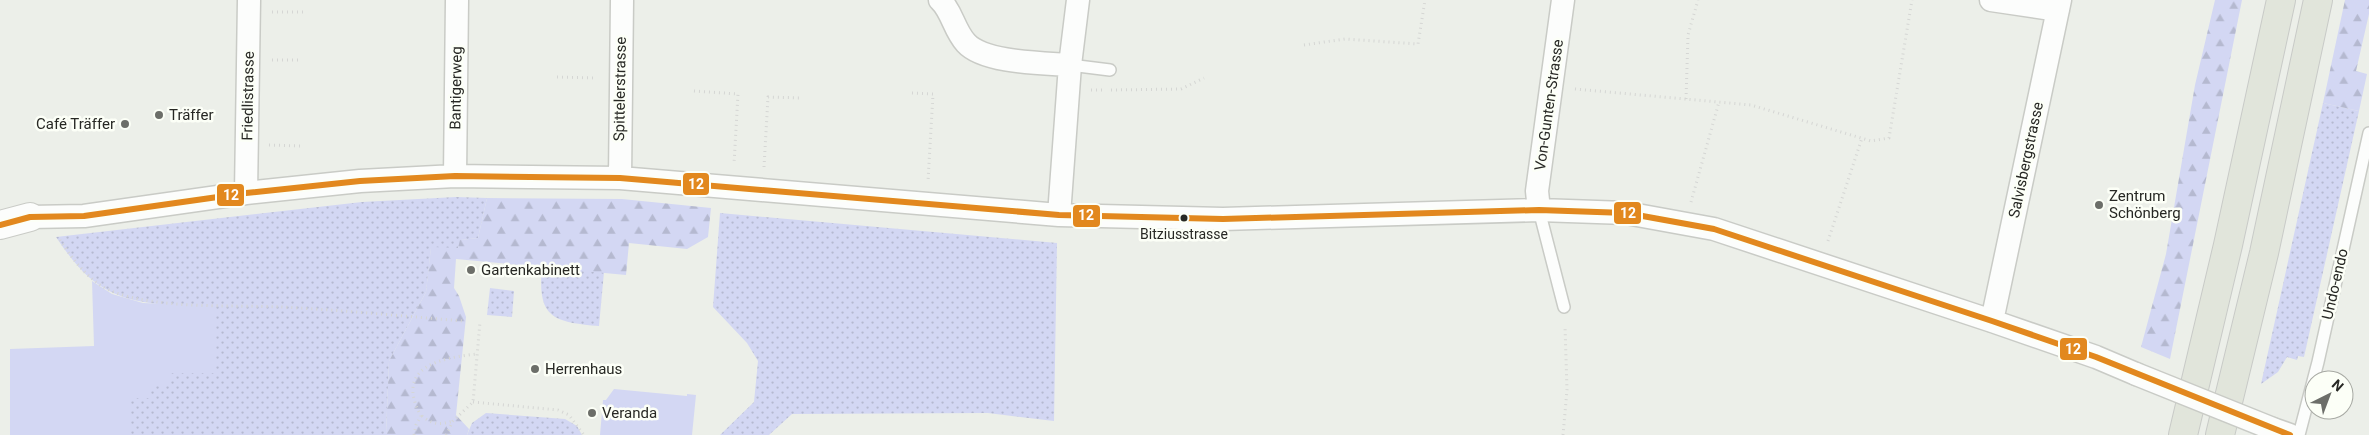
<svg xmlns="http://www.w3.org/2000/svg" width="2369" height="435" viewBox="0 0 2369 435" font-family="Roboto,sans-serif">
<defs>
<pattern id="grass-dots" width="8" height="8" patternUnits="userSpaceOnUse" patternTransform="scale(1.25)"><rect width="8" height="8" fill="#d3d7f3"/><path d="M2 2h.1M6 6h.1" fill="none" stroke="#b5b9d0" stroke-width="1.8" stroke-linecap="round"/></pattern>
<pattern id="forest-firs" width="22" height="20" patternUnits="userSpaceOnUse" patternTransform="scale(1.25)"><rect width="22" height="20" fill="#d3d7f3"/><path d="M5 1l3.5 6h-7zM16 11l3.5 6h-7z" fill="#b5b9d0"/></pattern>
</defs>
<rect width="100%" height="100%" fill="#ecefe9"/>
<path fill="url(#grass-dots)" d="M2323,103L2359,111L2304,357L2298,356L2297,360L2287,357L2278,372L2261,384Z
M456,197L487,198L478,238L461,240L458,248H431L426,292L389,361L386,435H129V398L150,384L170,305C111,301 88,285 56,237L362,202Z
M720,213L1057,243L1054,421L988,413L792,414L769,435H720L754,402L758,361L747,343L713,307Z
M542,267L604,272L599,326C553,322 537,318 542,267Z
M490,288L514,291L512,317L487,315Z
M486,413L565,419L577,426L582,435H467L472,423Z"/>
<path fill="url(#forest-firs)" d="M2215,0H2242L2170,359L2141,347L2166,254L2195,85Z
M2345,0H2369V14L2356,71L2367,74L2359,111L2323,103Z
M487,198L622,199L711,208L708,237L687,249L629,243L626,275L456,259L454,288L459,296L466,317L456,415L469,429L467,435H386L389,361L426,292L431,247L458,248L460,240L478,238Z"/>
<path fill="#d3d7f3" d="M92,281L112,294L143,303L214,306V373H170V384H150V398H129V435H10V349L94,346Z
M614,389L687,396V394L696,395L692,435H600L603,400H606Z"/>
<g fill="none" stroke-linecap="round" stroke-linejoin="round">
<g stroke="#c9cbc6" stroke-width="14">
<path id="service" d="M1070,65L1110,70
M1539,210L1564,307
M2299,435L2318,362L2369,133"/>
</g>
<g stroke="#c9cbc6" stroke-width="25">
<path id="minor" d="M940,0C952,11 954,30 966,43C984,63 1043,63 1070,65
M1991,0L2058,10
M455,176L457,0
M620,178L622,0
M246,193L249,0
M1539,210L1537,191L1563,0
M1059,215L1070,65L1078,0
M30,217L84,216L246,193L360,181L455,176L620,178L1059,215L1223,219L1539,210L1626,213L1714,229L1992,321L2096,357L2136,374
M1992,321L2060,0
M2273,429L2290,435"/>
</g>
<g stroke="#c9cbc6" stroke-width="30">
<path id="tertiary" d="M0,225L30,217"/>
</g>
<g stroke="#c8cac7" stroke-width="30">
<path id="motorway" d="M2183,435L2228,245L2281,0
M2220,435L2264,253L2318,0"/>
</g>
<path stroke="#d5d6d4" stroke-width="3" stroke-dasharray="1 4" stroke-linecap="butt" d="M272,12H303
M1304,45L1345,39L1418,44L1425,0
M272,60H302
M557,77L597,78
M1575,89L1751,105L1871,141L1889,138L1912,0
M1091,90H1105
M1111,90L1181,89L1204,78
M694,91L738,94L734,164
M912,93L933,94L928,181
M1686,99L1688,35L1698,0
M269,145L301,146
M764,167L768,97L802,98
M1691,202L1719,102
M60,240C73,260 91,284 114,292C158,309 232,305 281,307C341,310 402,316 463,321
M1828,241L1862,138
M473,402L558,410L569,415L584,435
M422,416C433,425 440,425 453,421
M414,435L416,425L421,416C394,367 440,358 477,354
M446,435L453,421L473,402L480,322
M1563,435L1567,390L1565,326"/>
<use href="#service" stroke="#fcfdfc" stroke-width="11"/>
<use href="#minor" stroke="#fcfdfc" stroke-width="22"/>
<use href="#tertiary" stroke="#fcfdfc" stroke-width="28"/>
<use href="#motorway" stroke="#e1e5db" stroke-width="28"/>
<g stroke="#c9cbc6" stroke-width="25" stroke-linecap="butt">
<path id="minor-bridge" d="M2136,374L2273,429"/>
</g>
<use href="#minor-bridge" stroke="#fcfdfc" stroke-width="22"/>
<g stroke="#fcfff7" stroke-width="10">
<path id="bus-1" d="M0,225L30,217L84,216L246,193L360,181L455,176L620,178L1059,215L1223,219L1539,210L1626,213L1714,229L1992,321L2096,357L2290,435"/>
</g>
<use href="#bus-1" stroke="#e2881e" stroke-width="6"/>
</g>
<g fill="#6c6e69" stroke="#fcfff7" stroke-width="2">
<circle cx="159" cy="115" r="5"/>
<circle cx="125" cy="124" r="5"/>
<circle cx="2099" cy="205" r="5"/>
<circle cx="471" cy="270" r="5"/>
<circle cx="535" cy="369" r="5"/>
<circle cx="592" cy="413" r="5"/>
</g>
<circle fill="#272824" stroke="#fcfff7" stroke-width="2" cx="1184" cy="218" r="4.5"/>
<g text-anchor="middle" stroke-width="5" stroke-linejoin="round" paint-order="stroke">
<g font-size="14" fill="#272824" stroke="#fcfff7">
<text x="1184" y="239">Bitziusstrasse</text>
</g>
<g font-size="15" fill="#272824" stroke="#fcfff7">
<text transform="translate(456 88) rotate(-89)" y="5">Bantigerweg</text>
<text transform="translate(620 89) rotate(-89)" y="5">Spittelerstrasse</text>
<text transform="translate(248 96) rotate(-89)" y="5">Friedlistrasse</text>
<text transform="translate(1549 105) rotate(-82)" y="5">Von-Gunten-Strasse</text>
<text transform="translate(2026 160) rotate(-78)" y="5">Salvisbergstrasse</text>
<text transform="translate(2335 284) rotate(-77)" y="5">Undo-endo</text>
</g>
<g font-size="15" fill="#272824" stroke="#fcfff7" text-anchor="start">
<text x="169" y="120">Träffer</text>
<text x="115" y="129" text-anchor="end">Café Träffer</text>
<text x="2109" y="201">Zentrum<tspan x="2109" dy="17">Schönberg</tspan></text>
<text x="481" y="275">Gartenkabinett</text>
<text x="545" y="374">Herrenhaus</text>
<text x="602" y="418">Veranda</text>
</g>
</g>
<g stroke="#fcfff7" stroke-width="2">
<rect x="682" y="172" width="28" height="24" rx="5" fill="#e2881e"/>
<rect x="216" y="183" width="29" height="24" rx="5" fill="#e2881e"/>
<rect x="1613" y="201" width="29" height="24" rx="5" fill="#e2881e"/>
<rect x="1072" y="204" width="29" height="24" rx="5" fill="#e2881e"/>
<rect x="2059" y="337" width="29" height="24" rx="5" fill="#e2881e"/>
</g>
<g font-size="14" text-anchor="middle" font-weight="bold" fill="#fff">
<text x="696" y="189">12</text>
<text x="231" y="200">12</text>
<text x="1628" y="218">12</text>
<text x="1086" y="220">12</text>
<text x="2073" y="354">12</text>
</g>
<g transform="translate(2329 395) rotate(42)"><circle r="24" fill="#fcfff7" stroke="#a7a9a3"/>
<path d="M0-4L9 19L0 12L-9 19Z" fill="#6c6e69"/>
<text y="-8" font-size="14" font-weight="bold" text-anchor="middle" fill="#272824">N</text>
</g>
</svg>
